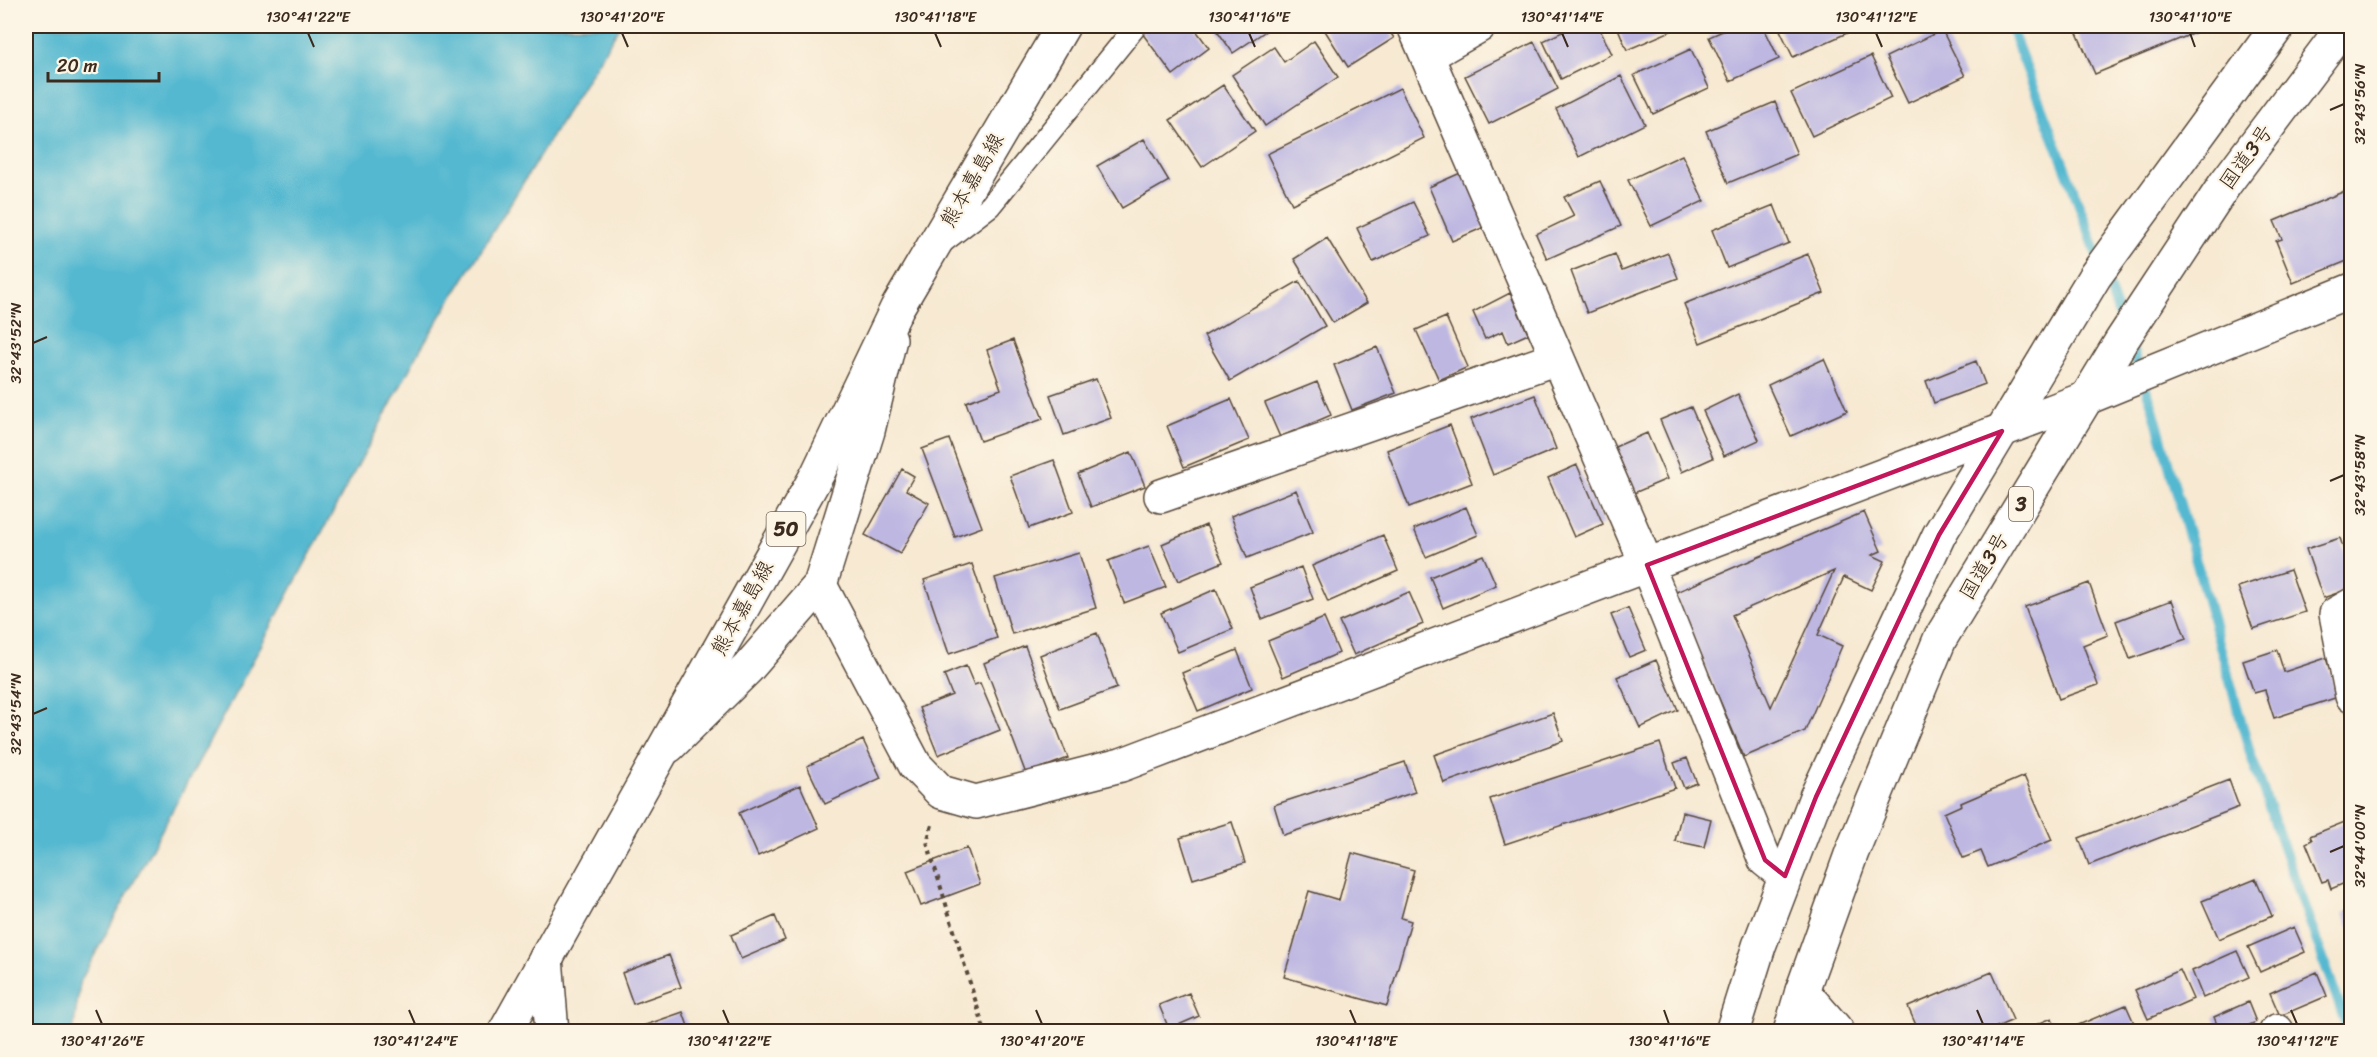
<svg xmlns="http://www.w3.org/2000/svg" width="2377" height="1057" viewBox="0 0 2377 1057" font-family="Sriracha,'Klee One',sans-serif">
<rect width="100%" height="100%" fill="#fcf5e5"/>
<filter id="ink" filterUnits="userSpaceOnUse"><feTurbulence type="fractalNoise" baseFrequency=".0167" numOctaves="2"/><feDisplacementMap in="SourceGraphic" scale="12" xChannelSelector="R" yChannelSelector="G"/><feConvolveMatrix kernelMatrix="1 2 1 2 8 2 1 2 1" color-interpolation-filters="sRGB"/></filter>
<filter id="wash" filterUnits="userSpaceOnUse"><feTurbulence type="fractalNoise" baseFrequency=".008" numOctaves="4" result="noise"/><feDisplacementMap in="SourceGraphic" scale="24" xChannelSelector="R" yChannelSelector="G"/><feGaussianBlur stdDeviation="1.35" result="paint"/><feColorMatrix in="noise" values="0 0 0 0 0 0 0 0 0 0 0 0 0 0 0 0 0 1.4 0 .05"/><feComposite in="paint" operator="in"/></filter>
<g filter="url(#wash)">
<rect width="100%" height="100%" fill="#f7e9d2"/>
<path fill="#52b8d0" stroke="#467177" stroke-width="1.5" d="M26,26H620L421,348L80,982L73,1032L26,1031Z"/>
<g fill="none" stroke-linecap="round" stroke-linejoin="round">
<path stroke="#52b8d0" stroke-width="10" d="M2010,26L2071,183L2123,326
M2129,341L2152,405L2251,756L2349,1032"/>
</g>
<g id="blocks">
<path fill="#bdb7e2" fill-rule="evenodd" d="M1145,26H1193L1209,48L1173,75L1139,29Z
M1214,26H1273L1233,53Z
M1322,26H1386L1394,38L1348,67Z
M1575,26H1598L1612,54L1561,79L1543,41Z
M1617,26H1677L1678,28L1627,50Z
M1734,26H1763L1779,59L1730,81L1709,37Z
M1778,26H1844L1847,33L1793,57Z
M2074,26H2211L2095,74Z
M1942,30L1965,76L1908,103L1886,57Z
M1314,41L1338,77L1265,126L1232,75L1274,47L1284,62Z
M1534,42L1558,89L1489,124L1465,76Z
M1691,49L1709,88L1653,114L1634,75Z
M1871,56L1891,98L1812,136L1791,93Z
M1621,76L1645,124L1579,157L1556,109Z
M1223,85L1255,131L1202,167L1170,120Z
M1400,88L1424,138L1292,204L1267,154Z
M1775,102L1797,154L1728,183L1706,131Z
M1144,139L1169,181L1122,208L1097,166Z
M1682,155L1704,201L1651,226L1628,180Z
M1465,171L1489,225L1452,241L1429,187Z
M1600,181L1621,226L1547,259L1536,234L1574,216L1564,197Z
M2352,188V259L2293,283L2276,241L2282,239L2274,221Z
M1413,202L1430,236L1373,262L1357,228Z
M1774,205L1789,243L1727,268L1712,230Z
M1327,238L1367,303L1333,323L1294,259Z
M1668,253L1678,278L1587,313L1571,271L1615,254L1622,271Z
M1808,254L1824,293L1700,343L1684,304Z
M1299,281L1325,326L1230,381L1204,336Z
M1510,293L1528,334L1508,343L1503,331L1485,339L1473,312Z
M1446,317L1468,367L1439,380L1416,330Z
M1013,340L1043,419L980,441L966,402L1001,389L987,350Z
M1377,347L1396,393L1352,410L1334,365Z
M1824,359L1847,411L1791,436L1768,385Z
M1976,361L1985,384L1934,403L1926,381Z
M1096,379L1111,418L1064,435L1050,395Z
M1317,382L1331,415L1280,437L1265,403Z
M1738,394L1759,440L1724,456L1703,411Z
M1535,395L1556,449L1493,475L1471,419Z
M1231,399L1249,440L1184,467L1167,426Z
M1691,407L1713,458L1682,472L1660,420Z
M1450,425L1472,483L1409,507L1387,450Z
M1647,433L1667,479L1634,493L1615,447Z
M949,439L982,527L955,537L922,449Z
M1131,452L1145,486L1091,507L1078,474Z
M1054,460L1073,512L1029,528L1010,476Z
M1577,465L1603,524L1574,537L1548,478Z
M902,469L914,476L906,490L929,503L900,554L865,535Z
M1296,490L1313,532L1247,558L1231,516Z
M1466,507L1478,535L1426,557L1414,529Z
M1864,512L1881,551L1872,555L1885,561L1871,590L1844,577L1818,635L1842,646L1805,731L1744,757L1674,593ZM1834,571L1771,707L1732,615Z
M1206,525L1223,562L1178,581L1162,544Z
M1383,535L1398,571L1328,602L1312,566Z
M2340,538L2352,574V588L2323,598L2306,549Z
M1149,546L1166,587L1124,603L1108,561Z
M1079,553L1096,608L1012,634L995,578Z
M1483,555L1496,585L1443,608L1430,577Z
M972,564L997,638L949,654L924,580Z
M1301,567L1313,599L1262,619L1250,587Z
M2290,570L2305,612L2253,629L2238,587Z
M2089,583L2108,635L2083,645L2098,685L2059,699L2025,607Z
M1216,589L1233,629L1178,652L1161,613Z
M1409,592L1423,624L1354,655L1339,622Z
M2172,600L2186,639L2130,659L2116,621Z
M1628,608L1646,650L1629,657L1611,615Z
M1324,618L1339,653L1283,677L1268,641Z
M1097,633L1117,688L1060,709L1040,655Z
M1025,646L1068,758L1026,774L984,663Z
M1237,650L1252,688L1198,711L1182,673Z
M2277,650L2284,672L2326,658L2338,697L2274,718L2265,690L2254,693L2243,661Z
M1656,660L1678,710L1640,728L1617,677Z
M966,666L974,685L980,683L1000,730L938,755L919,708L952,695L944,675Z
M1553,713L1563,741L1444,783L1434,755Z
M863,740L881,778L825,804L807,766Z
M1660,743L1675,788L1505,844L1490,799Z
M1687,758L1697,783L1684,788L1674,763Z
M1405,762L1415,792L1283,835L1274,805Z
M2024,776L2052,840L1988,867L1981,851L1963,858L1944,813L1962,805L1961,803Z
M2229,780L2239,807L2089,865L2079,838Z
M800,785L819,828L758,856L739,813Z
M1682,812L1711,819L1704,847L1675,841Z
M2352,819V880L2331,889L2328,880L2322,882L2306,843L2312,840L2310,836Z
M1232,822L1245,863L1193,879L1180,838Z
M967,848L980,884L921,906L907,871Z
M1352,853L1414,870L1401,918L1411,921L1387,1006L1284,977L1309,891L1339,900Z
M2256,879L2272,916L2219,939L2202,901Z
M2352,910V932L2343,913Z
M775,916L785,940L741,959L731,935Z
M2294,927L2305,952L2260,972L2248,947Z
M2237,951L2249,977L2203,998L2192,971Z
M669,955L681,987L633,1004L622,973Z
M2180,970L2193,999L2148,1019L2135,990Z
M1992,972L2013,1020L1987,1031H1902L1916,1025L1908,1007Z
M2317,972L2327,996L2280,1016L2270,993Z
M1189,993L1199,1016L1169,1029L1159,1005Z
M2248,1002L2256,1022L2235,1032H2220L2214,1017Z
M2126,1005L2138,1032H2064V1031Z
M683,1012L690,1032H635L634,1029Z
M2052,1018L2057,1031H2021Z"/>
</g>
</g>
<g filter="url(#ink)">
<use href="#blocks" fill-opacity="0" stroke="#574739" stroke-width="1.5"/>
<g fill="none" stroke-linecap="round" stroke-linejoin="round">
<g stroke="#574739" stroke-width="24">
<path id="lane" d="M943,242L990,206L1136,26"/>
</g>
<g stroke="#574739" stroke-width="36">
<path id="street" d="M1414,26L1647,565L1765,860L1785,876
M1427,56L1479,26
M1161,496L1557,358
M2352,605L2336,614L2352,696
M669,746L748,668L820,585L868,431L890,339
M546,958L552,1032
M1802,991L1838,1032
M2276,1032L2277,1031"/>
</g>
<g stroke="#574739" stroke-width="36">
<path id="secondary" d="M820,585L915,765L941,792L976,802L1121,765L2084,399L2352,290"/>
</g>
<g stroke="#574739" stroke-width="36">
<path id="primary" d="M505,1032L818,473L897,308L1063,26"/>
</g>
<g stroke="#574739" stroke-width="36">
<path id="highway" d="M1732,1032L1759,946L1816,797L1939,535L2095,276L2278,26
M1790,1032L1802,991L1852,852L1940,639L2120,343L2225,184L2344,26"/>
</g>
<path stroke="#574739" stroke-width="4" stroke-dasharray="4.5 4.5" stroke-linecap="butt" d="M932,825L927,842L985,1032"/>
<use href="#lane" stroke="#fff" stroke-width="21"/>
<use href="#street" stroke="#fff" stroke-width="33"/>
<use href="#secondary" stroke="#fff" stroke-width="33"/>
<use href="#primary" stroke="#fff" stroke-width="33"/>
<use href="#highway" stroke="#fff" stroke-width="33"/>
</g>
</g>
<path fill="none" stroke="#c2185b" stroke-width="4.5" stroke-linejoin="round" d="M2002,431L1939,535L1816,797L1785,876L1765,860L1647,565Z"/>
<path fill="none" stroke="#3b2a1e" stroke-width="2" d="M308,33L314,47M622,33L628,47M935,33L941,47M1249,33L1255,47M1562,33L1568,47M1876,33L1882,47M2190,33L2195,47M2330,110L2344,104M33,343L47,337M2330,481L2344,475M33,714L47,708M2330,852L2344,846M96,1010L102,1024M409,1010L415,1024M723,1010L729,1024M1036,1010L1042,1024M1350,1010L1356,1024M1664,1010L1669,1024M1977,1010L1983,1024M2291,1010L2297,1024"/>
<g text-anchor="middle" stroke-width="4.5" stroke-linejoin="round" paint-order="stroke">
<g fill="#fcf5e5" stroke="#75675a" stroke-width="1.5">
<rect x="2009" y="487" width="24" height="34" rx="4.5"/>
<rect x="766.5" y="512" width="39" height="34" rx="4.5"/>
</g>
<g font-size="20" font-weight="bold" fill="#3b2a1e">
<text x="2021" y="511">3</text>
<text x="786" y="536">50</text>
</g>
<g font-size="21" fill="#3b2a1e" stroke="#fcf5e5">
<text transform="translate(2246 157) rotate(-54)" y="7">国道3号</text>
<text transform="translate(972 180) rotate(-60)" y="7">熊本嘉島線</text>
<text transform="translate(1984 566) rotate(-59)" y="7">国道3号</text>
<text transform="translate(742 608) rotate(-61)" y="7">熊本嘉島線</text>
</g>
</g>
<rect width="2377" height="1057" fill="none" stroke="#fcf5e5" stroke-width="66"/>
<path d="M48 72v9h111v-9" fill="none" stroke="#3b2a1e" stroke-width="3"/>
<text x="57" y="72" font-size="18" fill="#3b2a1e" stroke="#fcf5e5" stroke-width="4.5" paint-order="stroke">20 m</text>
<rect x="33" y="33" width="2311" height="991" fill="none" stroke="#3b2a1e" stroke-width="2"/>
<g font-size="15" text-anchor="middle" fill="#3b2a1e">
<text x="308" y="22">130°41'22"E</text>
<text x="622" y="22">130°41'20"E</text>
<text x="935" y="22">130°41'18"E</text>
<text x="1249" y="22">130°41'16"E</text>
<text x="1562" y="22">130°41'14"E</text>
<text x="1876" y="22">130°41'12"E</text>
<text x="2190" y="22">130°41'10"E</text>
<text transform="translate(2360 104) rotate(-90)" y="5">32°43'56"N</text>
<text transform="translate(16 343) rotate(-90)" y="5">32°43'52"N</text>
<text transform="translate(2360 475) rotate(-90)" y="5">32°43'58"N</text>
<text transform="translate(16 714) rotate(-90)" y="5">32°43'54"N</text>
<text transform="translate(2360 846) rotate(-90)" y="5">32°44'00"N</text>
<text x="102" y="1046">130°41'26"E</text>
<text x="415" y="1046">130°41'24"E</text>
<text x="729" y="1046">130°41'22"E</text>
<text x="1042" y="1046">130°41'20"E</text>
<text x="1356" y="1046">130°41'18"E</text>
<text x="1669" y="1046">130°41'16"E</text>
<text x="1983" y="1046">130°41'14"E</text>
<text x="2297" y="1046">130°41'12"E</text>
</g>
</svg>
